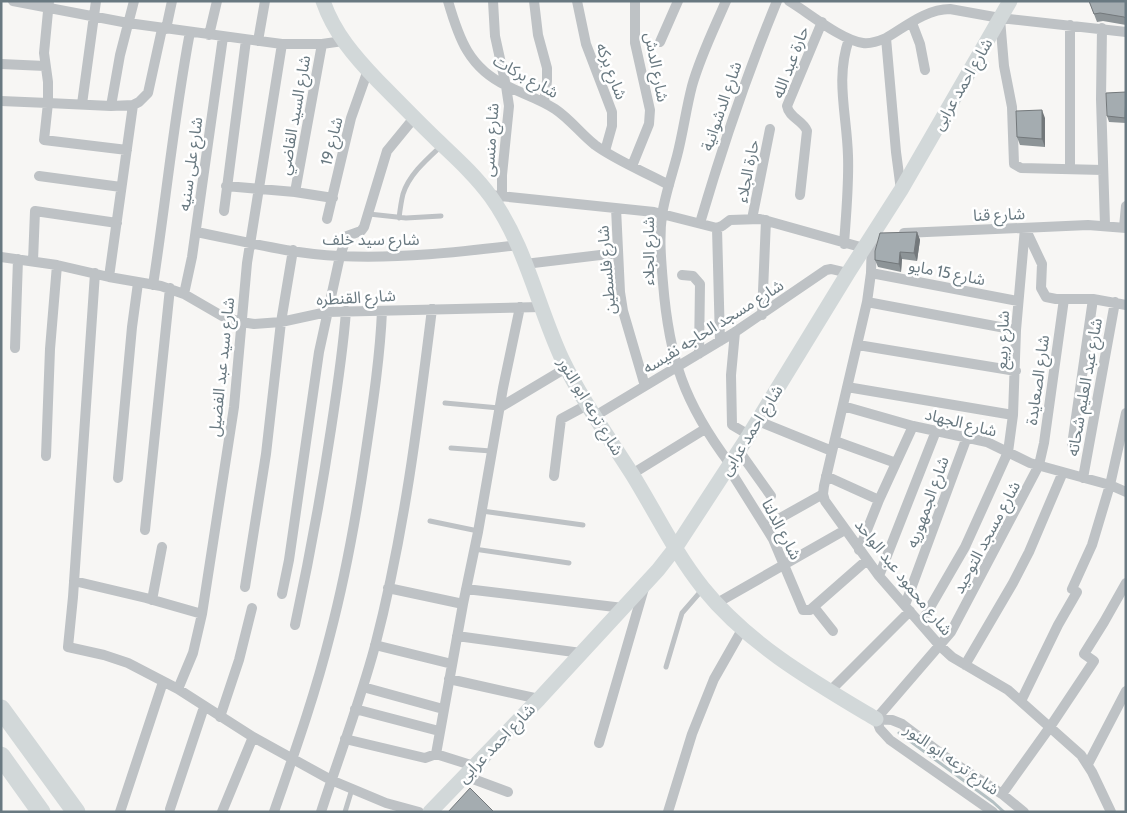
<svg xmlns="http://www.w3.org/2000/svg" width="1127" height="813" viewBox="0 0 1127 813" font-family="Cabin,'Noto Sans Arabic',sans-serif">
<rect width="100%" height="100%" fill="#f7f6f4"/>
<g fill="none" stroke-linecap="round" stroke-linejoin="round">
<path stroke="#b4c0c3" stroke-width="3" d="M899,733L993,802L1004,812"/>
<path stroke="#bec2c5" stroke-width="5" d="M369,214L406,218L441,216
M399,218C400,210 401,202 403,194C409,175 426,160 440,147
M445,403L499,408
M451,448L491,451
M482,511L583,525
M430,521L478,531
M474,549L569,563
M666,667L682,613L702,590
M345,812L352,789"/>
<path stroke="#bec2c5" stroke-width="10" d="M13,1L128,23L282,44H322L343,41
M49,1L44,53L48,82V103L111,106L133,105L139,102L148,93L162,29
M448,1C459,39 469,68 507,86C523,94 540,99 555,109C570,119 581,134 595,145C617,161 645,172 669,185
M493,1L495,36L506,86L509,106L502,175V197
M534,1L538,35L547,68V81L544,102
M577,1L586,44L612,112V126L605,151
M726,1C714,29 700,57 692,86C686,109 683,133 677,156C672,175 665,195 662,215C659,237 661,260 663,283C669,358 684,403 730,464
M789,1C809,13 841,40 863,43C871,44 879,41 886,38C905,27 926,9 950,9L1000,18L1126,32
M1000,19L1004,66L1012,107L1014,164L1021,168L1103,170
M912,23L920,44L925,70
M1102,28L1101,99L1105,225
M166,29L172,1
M209,35L217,1
M886,38L896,152L901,190
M258,41L265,1
M660,42L678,1
M1,64L45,66
M1,101L48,103L44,140L127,150
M82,104L96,1
M111,106L120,55L134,1
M632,166L649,124L650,110L635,43V1
M1070,169V25
M39,176L121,187
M226,186L295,192L333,198
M295,192L322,44
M490,195L654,212L717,228L722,226L730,220L760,219L864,248
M800,195L807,131C803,120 789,118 787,106L822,22
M616,208L620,292L623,311L645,386
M224,211L246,40
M327,219L351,118L368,70
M752,219L770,129
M700,223C722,148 747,74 777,1
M1124,227L1126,206
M717,228L720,341
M1025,228L1042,264L1041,288L1046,297L1056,299H1093L1126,305
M196,232C243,241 291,254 339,256C399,259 459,252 518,245
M904,233L1088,225L1126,228
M872,237L871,273L867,302L824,486L823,494L825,501L879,576L940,646L952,657L1008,690L1081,755L1092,772L1111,812
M844,244C846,215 849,185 848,156C847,115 835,79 849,39
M1,257L57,265L109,277L161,286L184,294L222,316L241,322L254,324L281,322L327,312L541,307
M33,261L35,211L117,223
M525,264L617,253
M95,273L73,597L68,647L104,655L128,663L178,689L253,737L331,780L386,803L419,812
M871,273L1018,301
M682,275L693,276L700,284L699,354
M109,277L133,105
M153,285C166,201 174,116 190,32
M184,294L192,257L223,37
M867,302L1016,330
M762,315L766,220
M735,332L731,375L732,425L749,435
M858,345L1016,371
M15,348L18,259
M847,387L1013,415
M843,406L913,426L987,442L1030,463L1110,485L1126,492
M499,408L566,368
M595,416L735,332L826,270L831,269L848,273
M758,421L832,451
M835,441L896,463
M1072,445L1093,299
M739,451L771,496
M46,456L50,349L57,265
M728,467L773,539L803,610H810L867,560
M632,474L705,429
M554,476L561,419L587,405
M826,476L879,500
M118,478L132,327L138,283
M1083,478L1115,302
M766,526L823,494
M145,530L170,288
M859,550L879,500L913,426
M879,576L936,431
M74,581L146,598L202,614
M245,587L266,454L281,322L293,250
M388,588L463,604
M466,589L623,608
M282,594L289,560L319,352L340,256L347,236L361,231L364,227L387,151L414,118
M152,600L162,547
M717,603L845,530
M905,605L967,437
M814,607L833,631
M921,623L965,547L1008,452L1013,415L1016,330L1025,228
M295,625C309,560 321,495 331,429C337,390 343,351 346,311
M457,636L581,653
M375,645L452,664
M965,665L1013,583L1029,552L1063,472
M449,679L539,699
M363,687L443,709
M178,689L193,653L202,614L234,407L247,263L282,44
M830,691L910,611
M1021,701L1058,625L1077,592L1072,589L1092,545L1110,485L1126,413
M355,709L439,731
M220,717L239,660L252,608
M876,719L951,632L1039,465L1044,443L1064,299
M876,719L892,720L902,724L951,761L1002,794L1024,812
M876,719L880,729L890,740L993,812
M345,739L425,758L436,754L474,766
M599,743L644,588
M436,754L463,604L478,532L503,388L520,307
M1088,764L1126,691
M465,776L508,792
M1002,794L1050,727L1094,661L1084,654L1104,622L1126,583
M170,809L204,707
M120,812L163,682
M222,812L253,737
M274,812C294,754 315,695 330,635C346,574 357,512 366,450C373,403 380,357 382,311
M321,812C339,756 360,702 375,646C404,535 418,422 432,309
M668,812L692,734L714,679L743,628"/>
<path stroke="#d2d8d9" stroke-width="15" d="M323,1C334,33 355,57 378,81C398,101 417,121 437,140C456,158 476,176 491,197C526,246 537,305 562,359C581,399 608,436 632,474C655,511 675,553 703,588C749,645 814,682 876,719
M430,812L539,699L658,570L676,547L749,435L848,273L901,190L1010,1"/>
<path stroke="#d2d8d9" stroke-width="19" d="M1,709L76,812
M1,756L41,812"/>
</g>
<path fill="#8d9497" d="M1089,1H1126V25L1103,21L1097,22Z
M1126,92V123L1109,122L1107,116Z
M1045,118V147L1020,145L1017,137Z
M917,232L920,240L917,261L902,259L901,272L878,267L875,260Z"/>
<path fill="#73787b" d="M1042,110L1045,118V147L1042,139Z
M917,232L920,240L917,261L914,253Z
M900,252L902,259L901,272L899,264Z"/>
<path fill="#a4acb0" stroke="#73787b" d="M1089,1H1126V18L1124,17L1100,13L1094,14Z
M1126,92L1125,118L1107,116L1106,93Z
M1042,110V139L1017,137L1016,111Z
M917,232L914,253L900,252L899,264L875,260V251L880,233Z
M470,788L494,812H448Z"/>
<g text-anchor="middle" stroke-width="5" stroke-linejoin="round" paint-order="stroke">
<g font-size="16" fill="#697981" stroke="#fff">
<text transform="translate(790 62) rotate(-69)" y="6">حارة عبد الله</text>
<text transform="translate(657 67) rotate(79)" y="6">شارع الدش</text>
<text transform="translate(612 71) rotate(69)" y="6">شارع بركه</text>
<text transform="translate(526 76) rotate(29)" y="6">شارع بركات</text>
<text transform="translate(962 84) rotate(-60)" y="6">شارع احمد عرابى</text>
<text transform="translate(721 106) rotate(-71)" y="6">شارع الدشوانية</text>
<text transform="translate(294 115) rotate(-80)" y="6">شارع السيد القاضي</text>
<text transform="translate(490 140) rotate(-86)" y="6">شارع منسى</text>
<text transform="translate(331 141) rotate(-76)" y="6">شارع 19</text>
<text transform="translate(190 164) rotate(-82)" y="6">شارع على سنيه</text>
<text transform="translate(747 171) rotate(-79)" y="6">حارة الجلاء</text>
<text transform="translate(999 214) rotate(-2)" y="6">شارع قنا</text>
<text x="371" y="245">شارع سيد خلف</text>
<text transform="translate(648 251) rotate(-90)" y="6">شارع الجلاء</text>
<text transform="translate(606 270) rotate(-95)" y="6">شارع فلسطين</text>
<text transform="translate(947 272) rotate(11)" y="6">شارع 15 مايو</text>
<text transform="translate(356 297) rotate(-3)" y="6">شارع القنطره</text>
<text transform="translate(713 326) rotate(-32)" y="6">شارع مسجد الحاجه نفيسه</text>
<text transform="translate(1002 340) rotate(-88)" y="6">شارع ربيع</text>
<text transform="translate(221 367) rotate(-84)" y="6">شارع سيد عبد الفضيل</text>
<text transform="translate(1037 380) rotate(-82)" y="6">شارع الصعايدة</text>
<text transform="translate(1084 387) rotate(-80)" y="6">شارع عبد العليم شحاته</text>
<text transform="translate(591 406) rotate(59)" y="6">شارع ترعه ابو النور</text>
<text transform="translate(961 422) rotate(14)" y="6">شارع الجهاد</text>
<text transform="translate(751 430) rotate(-58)" y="6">شارع احمد عرابى</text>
<text transform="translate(927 502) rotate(-70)" y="6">شارع الجمهوريه</text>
<text transform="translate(782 529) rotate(62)" y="6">شارع الدلتا</text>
<text transform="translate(986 537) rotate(-62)" y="6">شارع مسجد التوحيد</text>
<text transform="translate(904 577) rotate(51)" y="6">شارع محمود عبد الواحد</text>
<text transform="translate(496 743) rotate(-46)" y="6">شارع احمد عرابى</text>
<text transform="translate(952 759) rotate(35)" y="6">شارع ترعه ابو النور</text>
</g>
</g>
<rect width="1127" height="813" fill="none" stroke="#697981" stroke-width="5"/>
</svg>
